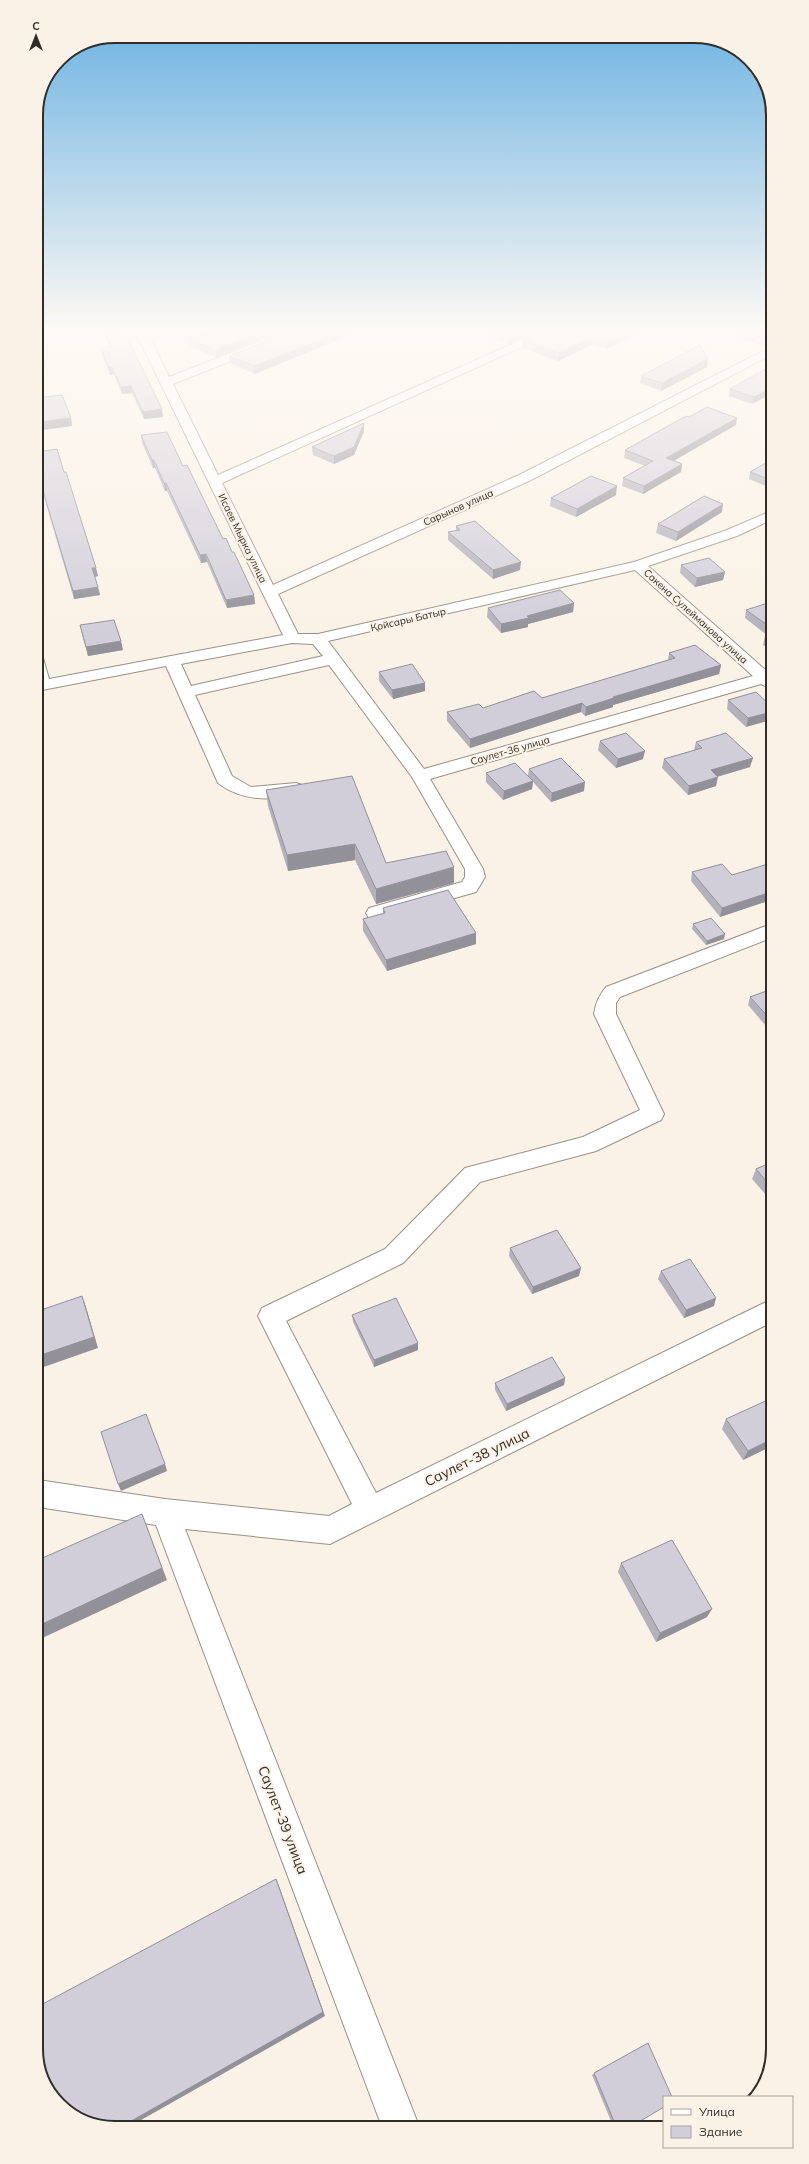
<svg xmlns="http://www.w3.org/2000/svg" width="809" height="2164" viewBox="0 0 809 2164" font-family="Mulish,sans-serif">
<rect width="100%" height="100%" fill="#faf2e6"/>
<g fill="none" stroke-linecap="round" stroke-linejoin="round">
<g stroke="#989186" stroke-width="2">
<path id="minor" d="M135,331H147L169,377L288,331H304L302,333L173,384L218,475L541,331H557L222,483L273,585L519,475L771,347V355L529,481L278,594L298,634H318L634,562L727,530L771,511V520L737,536L648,566L771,675V689L761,684L430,779L483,869L485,877L476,892L376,920L369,918L366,913L369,908L462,882L465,877V869L412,777L329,665L195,695L232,776L251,787L296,783L302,785L305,789L302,793C272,801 243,802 218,783L166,666L37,691V656L43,658L49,679L283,635ZM635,570L753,676L424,769L328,641ZM292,643L313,644L323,656L191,686L181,664Z
M771,924V938L620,997L616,1003V1014L664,1114L661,1120L596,1151L480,1182L403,1263L286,1321L376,1493L772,1299V1322L330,1544L185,1529L419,2126L382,2127L156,1525L38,1507V1480L165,1499L329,1516L352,1504L258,1316L262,1308L385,1249L465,1168L583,1137L640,1110L594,1014C596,1002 599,996 606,987Z"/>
</g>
<use href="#minor" fill="#fff" fill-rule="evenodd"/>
</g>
<path fill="#b4b1bb" d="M102,331H124L163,417L144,419L132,393L122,394L114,374L110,375L102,355L101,348L109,347Z
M284,331L216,357L189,346L188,338Z
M292,331L255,374L230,363L229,356Z
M485,331H537L509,344L485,335Z
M644,331L607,349L592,345L558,361L522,348L523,341Z
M738,331H771V346L767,347L737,338Z
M708,359L707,367L661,391L640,383L641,376Z
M771,366L752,404L729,396L730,389Z
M37,398L71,418L72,426L43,430L37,411Z
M689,417L736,425L674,460L682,464L681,472L643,494L622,486L623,478L645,466L624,458L625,450Z
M364,423V431L354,455L334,464L313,455L312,447Z
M141,435L183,466L223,539L232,552L254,595L255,604L227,608L207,562L201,563L167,491H165L155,468H153L142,443Z
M37,452L98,576L95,577L100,595L74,599L37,473Z
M771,460V488L749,479L750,472Z
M616,495L576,517L550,506L551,498Z
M722,512L676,541L656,533L658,524Z
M456,526L520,570L493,579L448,540V532L456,531Z
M681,565L725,572L723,580L695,587L680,573Z
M771,602V651L763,645L765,636L767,635L745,618L746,610Z
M574,603L573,612L528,624V627L501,633L487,617L488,608Z
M80,625L123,650L88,656L82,634Z
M669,653L721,665L719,674L613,705V707L585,716L581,712L470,748L447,721V712L483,708L542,698L668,660Z
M379,672L425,683V691L393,699L379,681Z
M756,692L746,727L727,709L728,700Z
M600,741L643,759L616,768L598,750Z
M696,742L750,767L717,777L716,786L688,795L662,768L664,759L694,750Z
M529,769L584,791L551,802L533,782L532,789L503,800L486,782V773L528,776Z
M266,790L386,863L454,883L376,904L355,860L288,871L268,806Z
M771,863V900L720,917L691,881L692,872L732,875Z
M383,908L476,933V944L387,971L363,931V919L383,914Z
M693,924L724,939L706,945L692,929Z
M772,989V1033L748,1005L750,997Z
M772,1162V1202L752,1179L756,1169Z
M510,1248L579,1276L532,1294L509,1256Z
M661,1271L714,1306L684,1318L658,1279Z
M352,1315L418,1350L374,1367L353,1322Z
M565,1378L564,1385L506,1411L495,1390V1383Z
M726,1419L772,1446L743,1460L722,1429Z
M621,1563L707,1617L656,1642L618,1572Z
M648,2043L632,2126H613L592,2075Z"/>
<path fill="#929099" d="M265,331H284L216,357V350Z
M342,331H360L255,374V366Z
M521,331H537L509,344V336Z
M630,331H644L607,349V342Z
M593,337L592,345L558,361L559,353Z
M771,339V346L767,347L768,340Z
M708,359L707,367L661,391L662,383Z
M112,367L114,374L110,375L109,368Z
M131,386L132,393L122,394L121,387Z
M771,388V394L752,404L754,397Z
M162,409L163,417L144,419L143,412Z
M71,418L72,426L43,430L41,422Z
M737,418L736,425L665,466L666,458Z
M364,423V431L354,455L334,464V456Z
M152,460H154L155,468H153Z
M682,464L681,472L643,494L644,486Z
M164,483H166L167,491H165Z
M617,486L616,495L576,517L577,509Z
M723,504L722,512L676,541L678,532Z
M206,554L207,562L201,563L200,555Z
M521,562L520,570L493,579V570Z
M92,568H96L98,576L94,577Z
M725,572L723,580L695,587L697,578Z
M98,587L100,595L74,599L73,591Z
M254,595L255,604L227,608L226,600Z
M574,603L573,612L528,624V627L501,633V624L527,616Z
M770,627H771V635L768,636Z
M121,641L123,650L88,656L86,647Z
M721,665L719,674L613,705V707L585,716L586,707L613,697Z
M425,683V691L393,699L392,690Z
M582,703L581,712L470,748V739Z
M771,712V720L746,727L748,718Z
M645,751L643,759L616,768L618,759Z
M753,758L750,767L709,779L711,770Z
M718,777L716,786L688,795L689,786Z
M533,781L532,789L503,800L504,791Z
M585,782L584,791L551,802L552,793Z
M355,844V860L288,871L287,855Z
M454,867V883L376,904V889Z
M771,892V900L720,917L722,908Z
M476,933V944L387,971L386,960Z
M725,934L724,939L706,945L707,941Z
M581,1268L579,1276L532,1294L533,1287Z
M82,1296L86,1307L98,1348L38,1369V1356Z
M716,1298L714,1306L684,1318L686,1310Z
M418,1343V1350L374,1367V1360Z
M565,1378L564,1385L506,1411L507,1404Z
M772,1439V1446L743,1460L748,1451Z
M165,1464L167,1471L121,1491L118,1484Z
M142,1514L167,1580L38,1640V1626Z
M712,1609L707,1617L656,1642L660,1633Z
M276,1879L279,1886L325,2016L127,2128H119Z"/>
<path fill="#d1ceda" stroke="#929099" d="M104,331H124L162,409L143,412L131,386L121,387L112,367L109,368L101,348L111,346Z
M207,331H265L216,350L188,338Z
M292,331H342L255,366L229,356Z
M494,331H521L509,336Z
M544,331H630L607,342L593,337L559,353L523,341Z
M739,331H771V339L768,340Z
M700,345L708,359L662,383L641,376Z
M771,366V388L754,397L730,389Z
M62,395L71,418L41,422L37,408V398Z
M707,407L737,418L666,458L682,464L644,486L623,478L653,461L625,450L686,416L689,417Z
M364,423L354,447L334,456L312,447Z
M167,432L183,466L187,465L223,539L226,538L232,552H234L254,595L226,600L206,554L200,555L166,483H164L154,460H152L141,435Z
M57,449L64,472H66L96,568H92L98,587L73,591L37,471V452Z
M771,460V480L750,472Z
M591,476L617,486L577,509L551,498Z
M704,496L723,504L678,532L658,524Z
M475,521L521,562L493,570L448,532L460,530L456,526Z
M709,558L725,572L697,578L681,565Z
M560,590L574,603L527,616L529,618L501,624L488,608Z
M771,602V627H770L746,610Z
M114,620L121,641L86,647L80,625Z
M771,634V640L765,636Z
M695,645L721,665L613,697L614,698L586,707L582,703L470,739L447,712L479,704L483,708L534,691L542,698L675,658L669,653Z
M412,664L425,683L392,690L379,672Z
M756,692L771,706V712L748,718L728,700Z
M626,733L645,751L618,759L600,741Z
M726,733L753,758L711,770L718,777L689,786L664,759L702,748L696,742Z
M561,758L585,782L552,793L529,769Z
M515,763L533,781L504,791L486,773Z
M352,776L386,863L446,851L454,867L376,889L355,844L287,855L266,790Z
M771,863V892L722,908L692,872L722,864L732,875Z
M448,890L476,933L386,960L363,919L385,913L383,908Z
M711,918L725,934L707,941L693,924Z
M772,989V1021L750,997Z
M772,1162V1188L756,1169Z
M557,1230L581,1268L533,1287L510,1248Z
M690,1259L716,1298L686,1310L661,1271Z
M82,1296L94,1337L38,1356V1311Z
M396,1298L418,1343L374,1360L352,1315Z
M552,1357L565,1378L507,1404L495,1383Z
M772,1398V1439L748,1451L726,1419Z
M146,1414L165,1464L118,1484L101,1432Z
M142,1514L162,1568L38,1626V1560Z
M672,1540L712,1609L660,1633L621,1563Z
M276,1879L323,2012L119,2128H110L63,2108L39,2069V2006Z
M648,2043L672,2097H664V2107L632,2126H616L594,2073Z"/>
<linearGradient id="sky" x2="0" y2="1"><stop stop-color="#65afe1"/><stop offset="0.52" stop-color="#fdf9f4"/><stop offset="1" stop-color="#fdf9f4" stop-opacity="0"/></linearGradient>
<rect width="809" height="634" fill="url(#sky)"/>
<g text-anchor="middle" stroke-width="4" stroke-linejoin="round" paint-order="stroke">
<g font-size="10" fill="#312e2a" stroke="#faf2e6">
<text transform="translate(458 507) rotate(-24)" y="4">Сарынов улица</text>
<text transform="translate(243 538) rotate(64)" y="4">Исаев Мырка улица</text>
<text transform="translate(696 616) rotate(42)" y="4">Сакена Сулейманова улица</text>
<text transform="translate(408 619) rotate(-13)" y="4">Қойсары Батыр</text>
<text transform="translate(510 750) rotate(-16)" y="4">Саулет-36 улица</text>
</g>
<g font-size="14" fill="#312e2a" stroke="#faf2e6">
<text transform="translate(477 1457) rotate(-26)" y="5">Саулет-38 улица</text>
<text transform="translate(283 1820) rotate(69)" y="5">Саулет-39 улица</text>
</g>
</g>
<path d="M0 0H809V2164H0ZM115 43H694A72 72 0 0 1 766 115V2049A72 72 0 0 1 694 2121H115A72 72 0 0 1 43 2049V115A72 72 0 0 1 115 43Z" fill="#faf2e6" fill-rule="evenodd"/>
<path fill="none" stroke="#312e2a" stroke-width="2" d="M115 43H694A72 72 0 0 1 766 115V2049A72 72 0 0 1 694 2121H115A72 72 0 0 1 43 2049V115A72 72 0 0 1 115 43Z"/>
<rect x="663" y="2096" width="130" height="52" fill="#faf2e6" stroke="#aaa49b"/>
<rect x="671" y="2109" width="20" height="6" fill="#ffffff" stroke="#aaa49b"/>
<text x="699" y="2116" font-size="12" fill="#312e2a">Улица</text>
<rect x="671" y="2126" width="20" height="12" fill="#d1ceda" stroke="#aaa49b"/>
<text x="699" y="2136" font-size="12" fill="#312e2a">Здание</text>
<g transform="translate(36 36)" stroke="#faf2e6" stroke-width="3" paint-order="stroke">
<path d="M0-3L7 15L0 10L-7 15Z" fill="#312e2a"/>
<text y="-6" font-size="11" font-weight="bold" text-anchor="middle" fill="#312e2a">С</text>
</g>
</svg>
